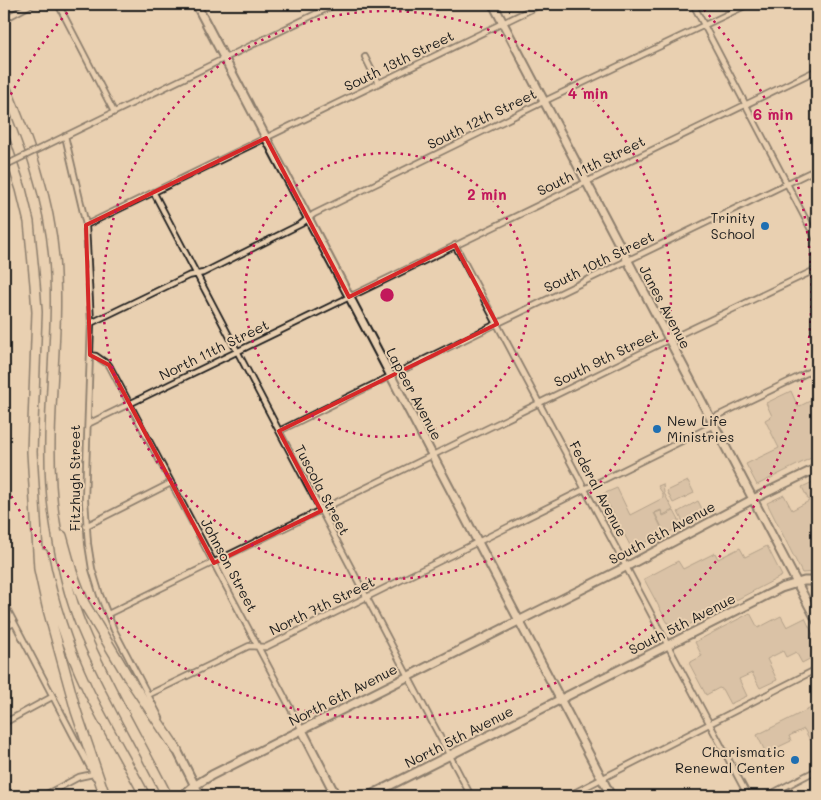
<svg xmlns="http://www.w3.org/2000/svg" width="821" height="800" viewBox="0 0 821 800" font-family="Mali,sans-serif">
<rect width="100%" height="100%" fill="#e9d0b1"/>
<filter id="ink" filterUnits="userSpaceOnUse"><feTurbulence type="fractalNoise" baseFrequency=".02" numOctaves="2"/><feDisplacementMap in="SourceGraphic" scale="10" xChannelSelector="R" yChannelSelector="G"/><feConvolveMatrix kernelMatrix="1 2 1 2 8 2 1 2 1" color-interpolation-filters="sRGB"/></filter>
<g filter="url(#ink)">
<path fill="#c7b299" stroke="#72675a" d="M791,391L798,407L812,400L814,403L817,402V455L757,485L746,464L779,448L765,420L772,416L766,403Z
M817,480V572L802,573L767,503L784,495L792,510L809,501L802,487Z
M688,481L694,493L673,503L667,491Z
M663,484L664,493L673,510L663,515L661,510L654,513L664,533L632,549L603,494L617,488L630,515L663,498V494L658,486Z
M698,501L704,513L684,524L678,512Z
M661,511L663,516L674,511L682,526L665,534L655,513Z
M767,546L782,576L673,633L644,579L678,561L683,569L715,553L718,559L740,548L745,557Z
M750,613L758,628L781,616L787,627L805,618L817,643V655L802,663L796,652L786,657L783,651L767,659L777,680L760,688L752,673L739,679L747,696L730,704L722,689L719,688L706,695L689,663L702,656L695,642Z
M817,705V736L810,740L804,729L789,736L791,741L766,753L757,735Z"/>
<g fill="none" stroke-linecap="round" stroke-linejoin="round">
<g stroke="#1c1c1c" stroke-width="8">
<path id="street" d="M58,4L114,112
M693,4L817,241
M10,16L32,4
M365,57L378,83
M65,136L86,225L91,323L85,500L88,544L92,569L100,595L114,630L160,718
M45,146L336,4
M154,193L471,796
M86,225L542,4
M455,245L748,796
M91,323L188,276L203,273L301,224L314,214L551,98L749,4
M90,355L96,356L109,365L302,730
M711,419L817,368
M88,424L817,70
M279,431L490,327L817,169
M86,526L171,483
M4,603L95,777
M108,614L668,340L817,269
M4,628L14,623
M148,695L249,646L266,647L714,425
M4,723L52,697
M43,796L79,777L93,774
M568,796L817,669
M767,796L817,770"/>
</g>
<g stroke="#1c1c1c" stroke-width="11">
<path id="secondary" d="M196,4L611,796
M493,4L817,621
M302,730L336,796
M177,750L200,796
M182,796L194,786L212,775L620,570L759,496L817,468
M369,796L781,588L804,581H817"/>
</g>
<g stroke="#1c1c1c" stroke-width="12">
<path id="highway" d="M4,84C28,140 49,197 54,258C61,345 41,435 55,522C60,558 68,594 82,628C106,686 139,740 167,796
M4,138L21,189L29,222L35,284L37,312L32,452L39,569L47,606L76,711L105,796
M62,536L72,572L84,603L128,677L177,750
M43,554C52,599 67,646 87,688C105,725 126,760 145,796"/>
</g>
<use href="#street" stroke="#e9d0b1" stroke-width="4.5"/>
<use href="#secondary" stroke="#e9d0b1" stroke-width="7"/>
<use href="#highway" stroke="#e9d0b1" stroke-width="9"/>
<g stroke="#1c1c1c" stroke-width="8" stroke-linecap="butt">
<path id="street-bridge" d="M4,166L45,146"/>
</g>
<use href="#street-bridge" stroke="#e9d0b1" stroke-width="4.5"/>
</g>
</g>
<path d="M0 0H821V800H0ZM266,138L349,297L455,245L497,324L279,431L321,511L214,563L109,365L90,355L86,225Z" fill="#e9d0b1" fill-opacity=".55" fill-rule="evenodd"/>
<path fill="none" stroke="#d62828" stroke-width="4" stroke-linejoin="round" d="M266,138L349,297L455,245L497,324L279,431L321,511L214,563L109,365L90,355L86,225Z"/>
<g fill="none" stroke="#c2185b" stroke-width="2.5" stroke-dasharray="2.5 5">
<circle cx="387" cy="295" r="142"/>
<circle cx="387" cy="295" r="284"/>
<path d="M4 108A426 426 0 0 1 75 4M699 4A426 426 0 1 1 4 482"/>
</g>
<g fill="#1f6fb2" stroke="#e9d0b1" stroke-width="2">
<circle cx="765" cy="226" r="5"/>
<circle cx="657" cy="429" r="5"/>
<circle cx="795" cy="760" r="5"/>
</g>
<g text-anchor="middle" stroke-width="4" stroke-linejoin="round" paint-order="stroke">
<g font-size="14" fill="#1c1c1c" stroke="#e9d0b1">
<text transform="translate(399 61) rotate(-26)" y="5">South 13th Street</text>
<text transform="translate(482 119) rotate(-26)" y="5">South 12th Street</text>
<text transform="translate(591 166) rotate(-26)" y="5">South 11th Street</text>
<text transform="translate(599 262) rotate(-26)" y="5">South 10th Street</text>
<text transform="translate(665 307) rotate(62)" y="5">Janes Avenue</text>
<text transform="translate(214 350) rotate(-26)" y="5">North 11th Street</text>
<text transform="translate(606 358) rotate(-26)" y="5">South 9th Street</text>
<text transform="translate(414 394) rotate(62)" y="5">Lapeer Avenue</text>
<text transform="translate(75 478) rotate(-90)" y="5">Fitzhugh Street</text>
<text transform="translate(598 489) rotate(62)" y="5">Federal Avenue</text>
<text transform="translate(322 490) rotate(62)" y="5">Tuscola Street</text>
<text transform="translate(662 533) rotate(-28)" y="5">South 6th Avenue</text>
<text transform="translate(229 565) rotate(62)" y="5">Johnson Street</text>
<text transform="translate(322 606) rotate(-26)" y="5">North 7th Street</text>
<text transform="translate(682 624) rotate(-27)" y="5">South 5th Avenue</text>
<text transform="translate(343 695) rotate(-27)" y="5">North 6th Avenue</text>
<text transform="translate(459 737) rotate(-27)" y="5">North 5th Avenue</text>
</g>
<g font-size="14" fill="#1c1c1c" stroke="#e9d0b1" text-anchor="end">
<text x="755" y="223">Trinity<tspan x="755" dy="16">School</tspan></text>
<text x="667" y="426" text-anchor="start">New Life<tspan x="667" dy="16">Ministries</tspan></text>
<text x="785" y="757">Charismatic<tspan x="785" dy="16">Renewal Center</tspan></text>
</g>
</g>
<circle cx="387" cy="295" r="8" fill="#c2185b" stroke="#e9d0b1" stroke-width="2.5"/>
<g font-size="15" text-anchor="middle" font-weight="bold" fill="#c2185b" stroke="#e9d0b1" stroke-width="4" stroke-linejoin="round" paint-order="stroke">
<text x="588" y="99">4 min</text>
<text x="773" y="120">6 min</text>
<text x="487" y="200">2 min</text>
</g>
<rect width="821" height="800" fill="none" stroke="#e9d0b1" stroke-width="20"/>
<rect x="10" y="10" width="801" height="780" fill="none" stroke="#1c1c1c" stroke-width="2" filter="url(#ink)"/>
</svg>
